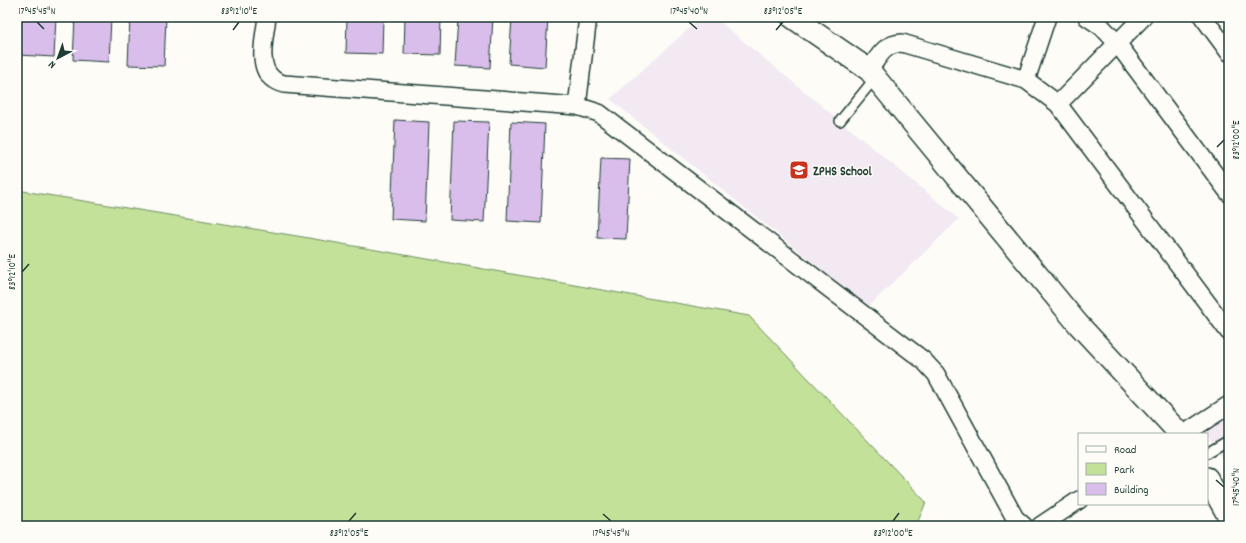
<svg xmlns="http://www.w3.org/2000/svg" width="1246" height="543" viewBox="0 0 1246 543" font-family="Dekko,sans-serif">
<rect width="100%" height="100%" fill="#fdfcf7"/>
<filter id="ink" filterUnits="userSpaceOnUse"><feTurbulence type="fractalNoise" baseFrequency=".025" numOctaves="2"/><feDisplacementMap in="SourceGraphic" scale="8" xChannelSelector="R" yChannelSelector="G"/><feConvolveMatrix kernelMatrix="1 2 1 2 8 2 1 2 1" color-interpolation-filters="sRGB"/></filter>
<g filter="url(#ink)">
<path fill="#f2e9f3" d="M702,17H714L959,219L868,307L610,99Z
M1229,413V467L1203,429Z"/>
<path fill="#c3e199" stroke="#718f66" d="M17,190L303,237L749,316L926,502L916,526H17Z"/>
<path fill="#d9bdeb" stroke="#1f3d34" d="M20,17H56L54,57L18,55Z
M75,17H111L109,62L73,60Z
M130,17H166L164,66L128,65Z
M347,17H383L382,54L346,53Z
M405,17H441L440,55L404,54Z
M458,17H493L490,68L455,66Z
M512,17H548L545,67L509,64Z
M395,120L429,122L425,221L391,219Z
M454,121L489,122L484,222L450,220Z
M511,122L545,124L541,223L507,221Z
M601,158L630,159L626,239L597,238Z"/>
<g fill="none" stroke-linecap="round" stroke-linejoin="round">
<g stroke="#1f3d34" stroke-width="12">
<path id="service" d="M840,121L875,78
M1207,453L1229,440"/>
</g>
<g stroke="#1f3d34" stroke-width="20">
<path id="minor" d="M267,17C265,35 256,67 273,79C276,82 281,83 284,84L577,106
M588,17L577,106L599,113L923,360L936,374L1015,518L1024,526
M1087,17L1102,27L1117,43L1229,193
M1203,17L1229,52
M869,70C879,57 883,44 902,43L1026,80L1058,104L1229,332
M1026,80L1047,17
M1058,104L1143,17
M1184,434L1229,405
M1040,526L1079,500"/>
</g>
<g stroke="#1f3d34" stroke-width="24">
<path id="tertiary" d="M792,17L869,70L1078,324L1180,434
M1207,478L1229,517"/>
</g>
<use href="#service" stroke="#fdfcf7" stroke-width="9"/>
<use href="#minor" stroke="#fdfcf7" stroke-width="17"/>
<use href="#tertiary" stroke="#fdfcf7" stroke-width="21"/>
</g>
</g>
<path fill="none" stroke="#1f3d34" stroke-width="1.5" d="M37,22L44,29M689,22L697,29M233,30L239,22M776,30L783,22M1217,147L1224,140M22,272L29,264M1216,480L1224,487M603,514L611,521M349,521L356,513M893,521L899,513"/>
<defs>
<g id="school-square" transform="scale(1)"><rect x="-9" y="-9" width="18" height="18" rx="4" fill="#c8321e" stroke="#fdfcf7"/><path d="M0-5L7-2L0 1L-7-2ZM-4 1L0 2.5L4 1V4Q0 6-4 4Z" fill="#fff"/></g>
</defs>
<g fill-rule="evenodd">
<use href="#school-square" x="799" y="170"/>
</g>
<g text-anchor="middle" stroke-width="3" stroke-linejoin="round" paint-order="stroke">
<g font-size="13" font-weight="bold" fill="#1f3d34" stroke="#fdfcf7" text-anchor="start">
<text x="813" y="175">ZPHS School</text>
</g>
</g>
<rect width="1246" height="543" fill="none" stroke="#fdfcf7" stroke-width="44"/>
<rect x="1078" y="433" width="130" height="72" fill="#fdfcf7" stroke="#a4b0a9"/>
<rect x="1086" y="446" width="20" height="6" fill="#fdfcf7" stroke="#a4b0a9"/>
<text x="1114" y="453" font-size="12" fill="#1f3d34">Road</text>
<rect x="1086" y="463" width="20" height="12" fill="#c3e199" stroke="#a4b0a9"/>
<text x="1114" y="473" font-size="12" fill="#1f3d34">Park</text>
<rect x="1086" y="483" width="20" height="12" fill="#d9bdeb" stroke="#a4b0a9"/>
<text x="1114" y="493" font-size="12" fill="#1f3d34">Building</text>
<g transform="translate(58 58) rotate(221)" stroke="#fdfcf7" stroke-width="3" paint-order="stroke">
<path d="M0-3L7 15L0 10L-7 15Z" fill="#1f3d34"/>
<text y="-6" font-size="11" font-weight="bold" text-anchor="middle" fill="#1f3d34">N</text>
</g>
<rect x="22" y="22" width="1202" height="499" fill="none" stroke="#1f3d34" stroke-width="1.5"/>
<g font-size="10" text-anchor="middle" fill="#1f3d34">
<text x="37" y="14">17°45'45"N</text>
<text x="239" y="14">83°12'10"E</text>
<text x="689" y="14">17°45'40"N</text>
<text x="783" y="14">83°12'05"E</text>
<text transform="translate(1235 140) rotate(-90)" y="4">83°12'00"E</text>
<text transform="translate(11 272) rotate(-90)" y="4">83°12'10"E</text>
<text transform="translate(1235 487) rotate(-90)" y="4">17°45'40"N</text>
<text x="349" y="536">83°12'05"E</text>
<text x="611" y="536">17°45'45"N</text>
<text x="893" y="536">83°12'00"E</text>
</g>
</svg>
